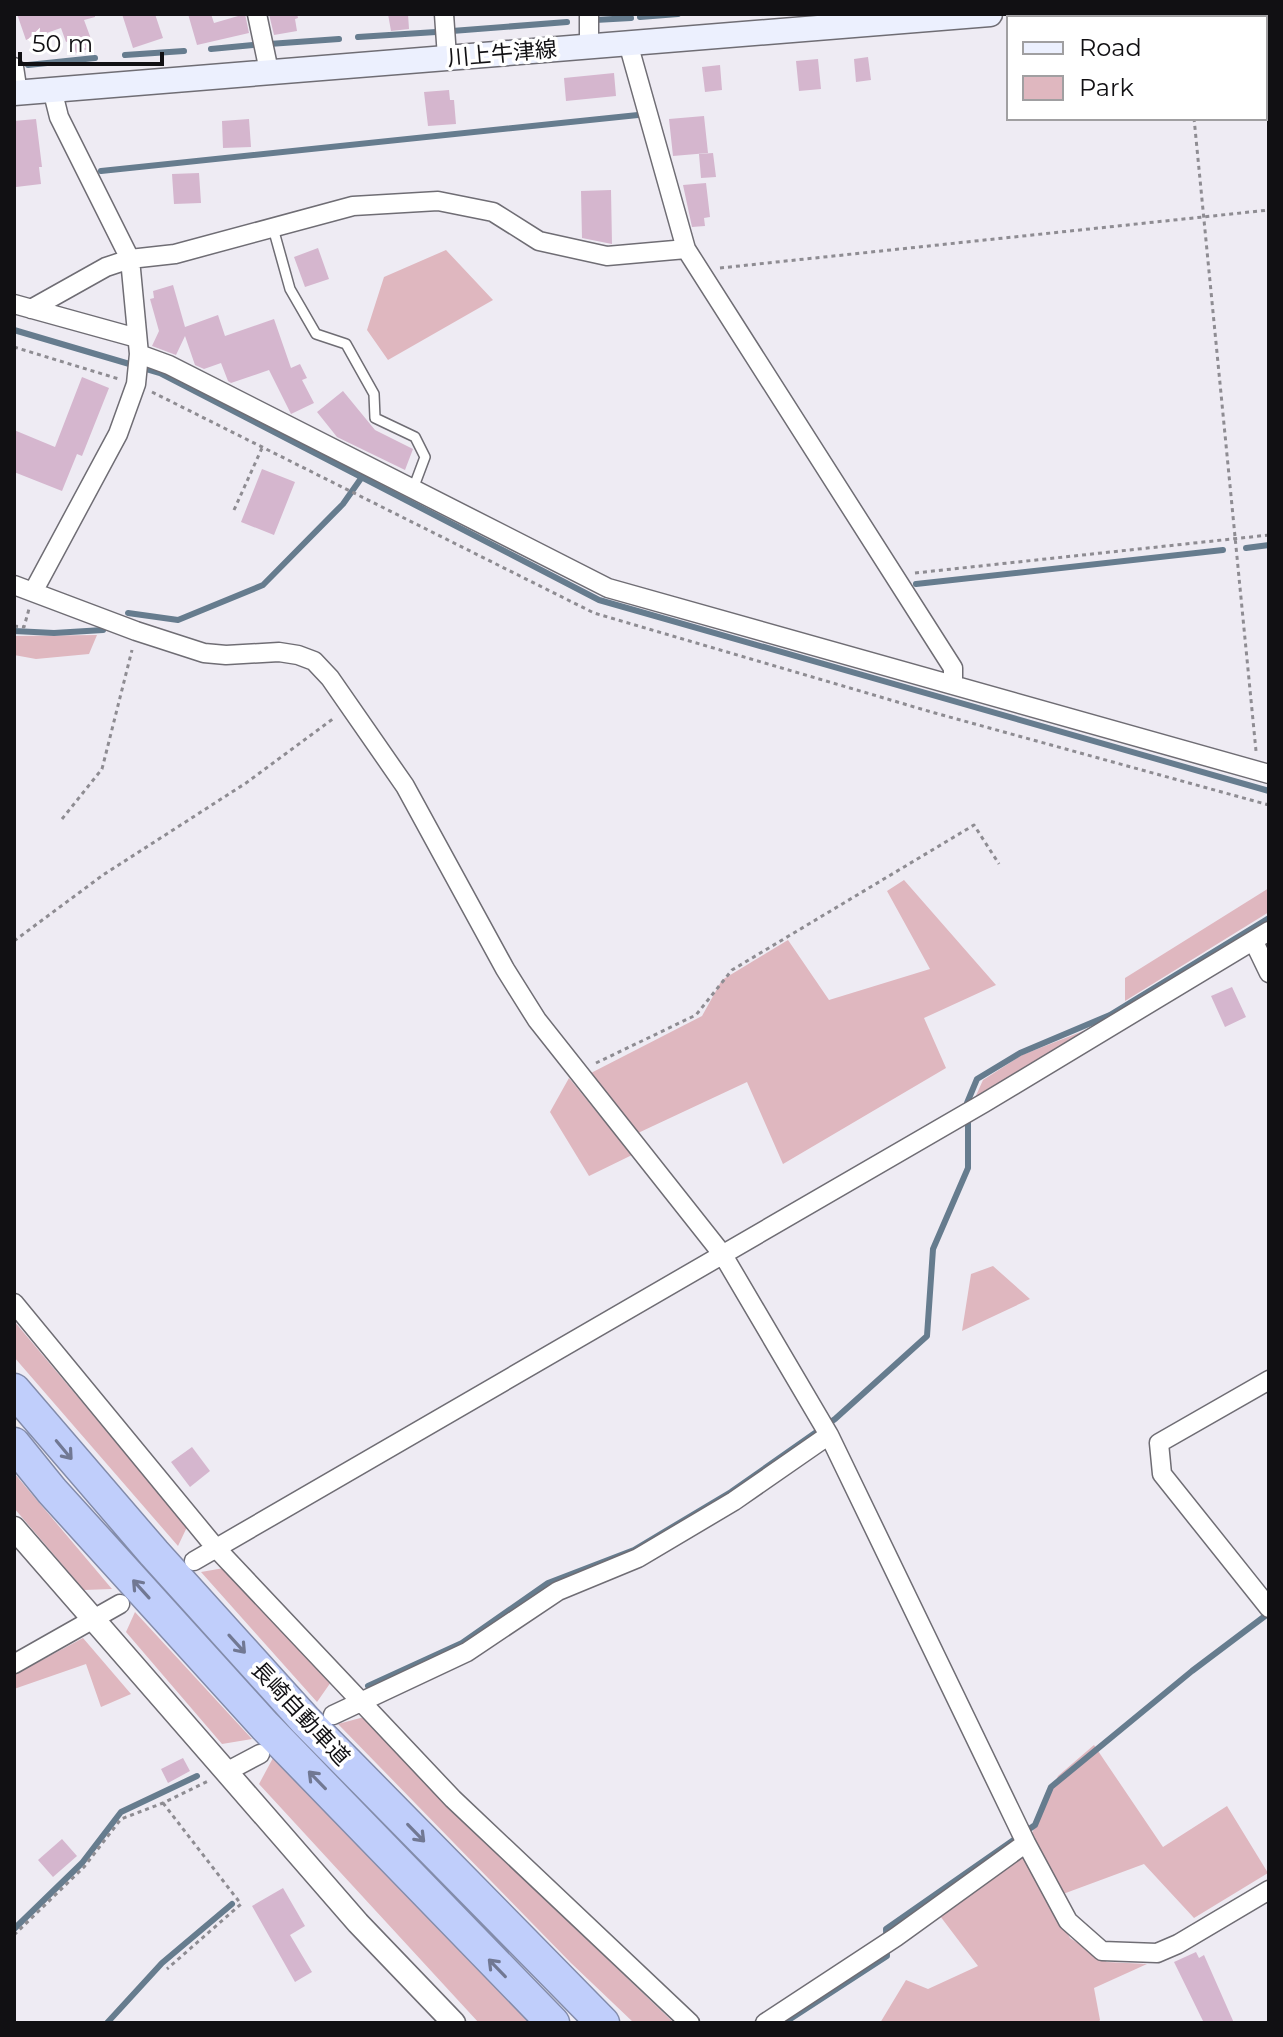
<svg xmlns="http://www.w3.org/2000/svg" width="1283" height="2037" viewBox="0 0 1283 2037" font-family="Montserrat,'Noto Sans JP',sans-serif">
<rect width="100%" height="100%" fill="#eeebf3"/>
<path fill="#dfb7bf" d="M446,250L493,300L388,360L367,330L384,277Z
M97,635L89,654L36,659L14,655V636Z
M904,880L996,985L924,1018L946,1068L783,1164L747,1082L638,1133L589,1074L702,1016L722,980L788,940L829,1000L930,969L887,891Z
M1269,888V912L1125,1001V978Z
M1101,1024L974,1100L983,1080L1022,1055Z
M569,1078L632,1155L589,1176L550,1112Z
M993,1266L1030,1299L962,1331L971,1274Z
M14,1321L187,1527L178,1546L14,1357Z
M14,1473L112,1589L84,1590L14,1508Z
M224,1568L331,1682L317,1702L201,1572Z
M135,1612L252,1739L222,1744L126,1632Z
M83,1638L131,1694L101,1707L86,1664L14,1689V1675Z
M364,1717L476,1833L674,2023H634L571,1963L338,1724Z
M1094,1745L1163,1847L1227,1806L1268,1873L1194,1918L1144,1864L1063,1894L1032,1833L1058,1776Z
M273,1758L531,2023H479L259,1784Z
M1024,1853L1070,1938L1107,1962L1147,1964L1094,1988L1100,2020L1098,2023H880L906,1980L928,1989L978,1966L937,1912Z"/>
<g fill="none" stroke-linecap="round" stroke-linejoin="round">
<path stroke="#667c8e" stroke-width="6" d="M640,17L678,14
M595,20L631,18
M452,31L567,22
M358,37L436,32
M269,44L339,39
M211,49L253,45
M125,55L184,51
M28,65L95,58
M101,171L638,115
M14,330L160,373L599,600L1269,791
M1246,548L1269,545
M916,584L1223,550
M128,613L178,620L263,585L343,504L362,477
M14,631L54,633L103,630
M967,1103L977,1079L1020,1053L1110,1015L1269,918
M368,1686L462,1643L548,1583L634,1550L731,1492L835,1419L927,1336L933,1249L968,1168V1120
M14,1929L82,1863L121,1812L197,1776
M107,2023L162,1963L232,1904
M784,2023L887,1956L886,1929L1035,1825L1051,1787L1192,1671L1269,1613"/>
</g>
<path fill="#d5b6ce" d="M17,14H95V17L84,20L94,47L76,53L72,40L66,42L61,28L26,40Z
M122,14H155L163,38L133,48Z
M188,14H211L214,23L245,14L249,33L197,45Z
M269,14H297L298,18L295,19L297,31L274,35Z
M388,14H408L409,29L391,31Z
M868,57L871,80L856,82L854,59Z
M818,59L821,89L799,91L796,61Z
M720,65L722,90L705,92L702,67Z
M614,73L616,96L566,101L564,78Z
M449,90L450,100H454L456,124L428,126L424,92Z
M704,116L708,153L673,156L669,119Z
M36,119L42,167H39L41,184L16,187L14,121Z
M249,119L251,147L223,148L222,121Z
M713,153L716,177L701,178L699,154Z
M199,173L201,203L174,204L172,174Z
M706,183L710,217L704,218L705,226L692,227L683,185Z
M611,190L612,244L582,238L581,191Z
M318,248L329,279L305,287L294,257Z
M173,285L185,327L218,315L225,336L274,319L291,368L300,364L307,378L302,380L314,403L291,414L269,370L231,383L228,381L221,363L204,369L195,365L185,336L176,355L152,346L159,331L150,299L154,298L153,291Z
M82,377L109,388L82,456L77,454L62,491L14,472V430L55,447Z
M343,391L375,430L413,449L405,470L337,437L317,412Z
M262,469L295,482L274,535L241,522Z
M1232,987L1246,1017L1225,1027L1211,996Z
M192,1447L210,1471L190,1487L171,1462Z
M183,1758L190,1771L168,1783L161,1769Z
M62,1839L77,1856L53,1877L38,1860Z
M283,1888L305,1926L290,1935L312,1972L295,1982L252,1906Z
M1196,1952L1199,1958L1204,1955L1234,2023H1204L1174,1962Z"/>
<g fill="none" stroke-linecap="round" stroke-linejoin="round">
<g stroke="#6f6d74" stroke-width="12">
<path id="service" d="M273,228L290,289L316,334L346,344L374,394L375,418L415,437L425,457L413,489"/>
</g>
<g stroke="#6f6d74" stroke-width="21">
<path id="minor" d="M257,14L269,71
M444,14L447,57
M589,14V46
M628,43L686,249L953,668V684
M14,67L18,93
M14,304L137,338
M31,309L106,267L130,259L175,254L353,206L438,201L493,212L539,241L607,256L686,249
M139,354L169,365L608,588L1269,774
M14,585L136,631L204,653L226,655L279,652L298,655L314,661L330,678L405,786L505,969L537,1020L723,1255L829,1435L1026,1843L1068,1921L1102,1951L1157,1953L1178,1944L1269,1890
M33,592L118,434L136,384L139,354L130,259L59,117L52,89
M1254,942L1269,973
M14,1303L215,1547L453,1799L690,2023
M1269,1380L1159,1443L1162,1474L1269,1608
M194,1561L984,1103L1269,931
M14,1664L120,1604
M333,1715L467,1652L558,1591L638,1558L734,1501L829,1435
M226,1772L260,1754
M765,2023L896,1937L1026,1843"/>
</g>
<g stroke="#6f6d74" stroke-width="25">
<path id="tertiary" d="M14,1528L358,1923L454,2023"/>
</g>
<g stroke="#6f6d74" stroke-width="27">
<path id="secondary" d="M14,93L990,14"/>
</g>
<g stroke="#838caa" stroke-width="35">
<path id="motorway" d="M14,1390L154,1553L305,1720L603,2023
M14,1444L52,1491L265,1726L553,2023"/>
</g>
<path stroke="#8e8c92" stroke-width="3" stroke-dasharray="4 4" stroke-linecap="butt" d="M1184,14V18
M1194,118L1256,751
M720,268L1269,210
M14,347L119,379
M152,392L594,613L935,713L1269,805
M234,510L262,448
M915,573L1269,535
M14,626L24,627L29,609
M62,819L102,769L132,650
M14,941L103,875L246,783L334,718
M596,1063L696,1015L732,970L974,825L999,864
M163,1803L241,1904L167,1969
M14,1935L84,1867L121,1819L163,1803L208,1781"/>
<use href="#service" stroke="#fff" stroke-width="9"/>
<use href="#minor" stroke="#fff" stroke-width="18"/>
<use href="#tertiary" stroke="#fff" stroke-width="22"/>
<use href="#secondary" stroke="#ecf0fe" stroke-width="24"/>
<use href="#motorway" stroke="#c0cefb" stroke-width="32"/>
</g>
<defs><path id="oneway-shaft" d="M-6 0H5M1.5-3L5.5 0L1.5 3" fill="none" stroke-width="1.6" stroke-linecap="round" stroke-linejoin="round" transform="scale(2)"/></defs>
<g stroke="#717893">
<use href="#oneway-shaft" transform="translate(64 1450) rotate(50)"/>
<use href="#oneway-shaft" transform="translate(141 1589) rotate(-132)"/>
<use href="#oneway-shaft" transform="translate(237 1644) rotate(48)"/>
<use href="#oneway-shaft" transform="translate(317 1780) rotate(-134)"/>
<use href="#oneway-shaft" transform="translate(416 1833) rotate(46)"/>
<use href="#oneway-shaft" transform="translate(497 1968) rotate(-134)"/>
</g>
<g text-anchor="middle" stroke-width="7" stroke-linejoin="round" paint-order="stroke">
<g font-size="22" fill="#111013" stroke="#fff">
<text transform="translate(502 53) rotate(-5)" y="8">川上牛津線</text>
<text transform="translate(301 1713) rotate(47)" y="8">長崎自動車道</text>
</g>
</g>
<rect width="1283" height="2037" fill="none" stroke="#111013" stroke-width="32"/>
<rect x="1007" y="16" width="260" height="104" fill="#ffffff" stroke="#a09fa1" stroke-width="2"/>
<rect x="1023" y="42" width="40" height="12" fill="#ecf0fe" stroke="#a09fa1" stroke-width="2"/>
<text x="1079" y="56" font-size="24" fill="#111013">Road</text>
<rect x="1023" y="76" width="40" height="24" fill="#dfb7bf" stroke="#a09fa1" stroke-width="2"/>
<text x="1079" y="96" font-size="24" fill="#111013">Park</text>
<path d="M20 52v12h142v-12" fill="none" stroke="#111013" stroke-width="4"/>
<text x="32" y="52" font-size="24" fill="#111013" stroke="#ffffff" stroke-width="6" paint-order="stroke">50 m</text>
</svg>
